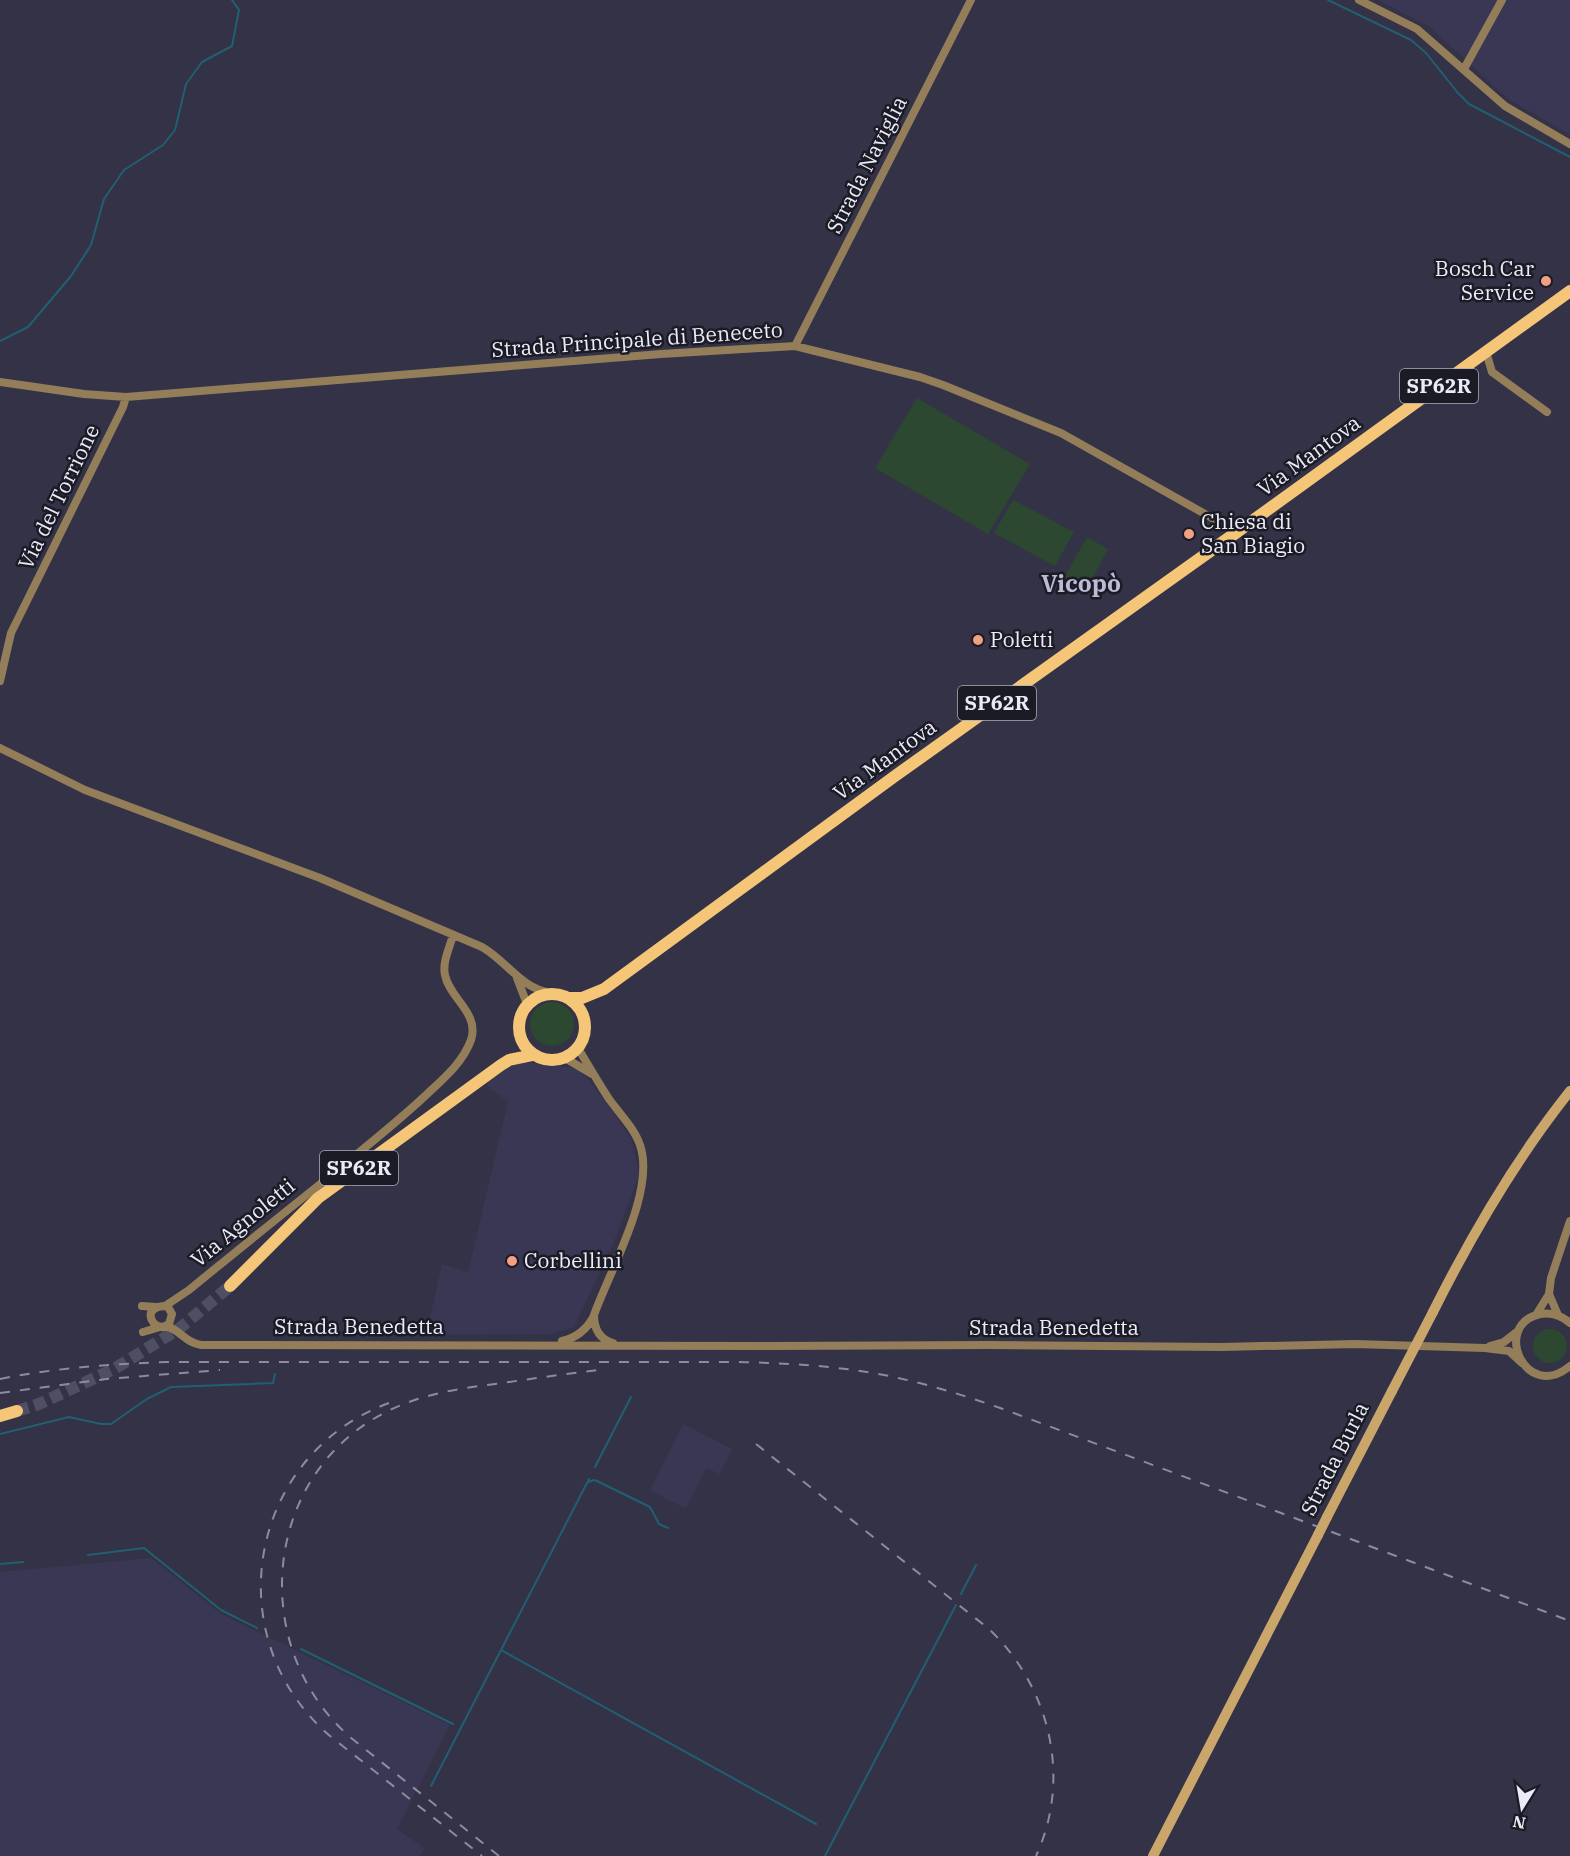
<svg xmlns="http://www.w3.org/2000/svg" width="1570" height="1856" viewBox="0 0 1570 1856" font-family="'IBM Plex Serif',serif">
<rect width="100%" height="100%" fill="#333247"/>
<path fill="#393753" d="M1378,0H1570V135L1507,98L1430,27Z
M521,1062L576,1068L589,1080L614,1113L632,1141L639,1175L614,1242L574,1327L552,1334L426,1335L442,1264L468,1272L508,1102L487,1086L489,1080L507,1067Z
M683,1424L732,1449L720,1474L706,1468L686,1509L650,1490Z
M151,1558L221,1614L450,1725L397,1829L425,1848L419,1856H0V1572Z"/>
<path fill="#2d4831" d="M917,398L1030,464L988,534L875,468Z
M1013,500L1074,532L1055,566L994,533Z
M1087,537L1108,549L1086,590L1064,578Z
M530 1024a22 22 0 1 1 44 0a22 22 0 1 1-44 0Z
M1533 1346a17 17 0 1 1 34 0a17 17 0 1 1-34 0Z"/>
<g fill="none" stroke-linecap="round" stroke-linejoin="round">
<path stroke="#215f72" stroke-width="2" d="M1328,0L1411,40L1426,53L1458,93L1469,104L1570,157
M0,341L28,327L71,276L91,245L104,199L124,170L163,145L175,130L186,84L202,62L232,46L239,10L232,0
M0,1434L69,1417L101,1424H111L147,1399L171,1387L273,1383L275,1374
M595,1467L631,1397
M589,1482L594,1480L597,1481L650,1507L659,1524L668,1528
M88,1555L144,1548L221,1610L257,1628
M0,1564L23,1562
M961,1594L976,1565
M301,1649L453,1724
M501,1650L816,1824
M431,1786L589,1479
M825,1856L956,1605"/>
<path stroke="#4f4e62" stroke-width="12" stroke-dasharray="12 6" stroke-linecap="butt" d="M17,1411L39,1404L114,1369L180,1328L230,1286"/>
<path stroke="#947e59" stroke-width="8" d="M1359,0L1417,29L1505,106L1570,144
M1464,69L1502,0
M795,346L971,0
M1486,352L1492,372L1547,412
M0,382L84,394L126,397L661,354L795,346L920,377L943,385L1061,433L1237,532
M0,681L11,633L123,407L126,397
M0,748L85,790L320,878L482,947C508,962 520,988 551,993
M517,978L527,1004
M578,1048C588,1065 598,1082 609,1099C620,1114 634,1128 640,1145C656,1191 610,1270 594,1315C594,1329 599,1339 613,1343
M565,1058L592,1074
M1549,1294L1551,1278L1570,1221
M142,1306L156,1307
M165,1306L189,1290C234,1253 279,1217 324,1181C358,1153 393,1126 425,1096C443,1079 462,1064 471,1040C480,1013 449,998 445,975C442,962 450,947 453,935
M1536,1315L1549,1294L1558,1315
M1570,1323C1561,1315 1552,1312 1540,1314C1491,1325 1526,1403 1570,1366
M163,1327L169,1324L172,1314L168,1307C158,1304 145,1311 153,1322C157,1329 165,1326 171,1328C182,1333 187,1343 201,1345L771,1346L988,1345L1222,1347L1355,1344L1485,1348L1509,1351L1522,1363
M143,1332L160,1327
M562,1341C576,1338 587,1329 594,1316
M1490,1346L1504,1342L1518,1331"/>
<path stroke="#cba66b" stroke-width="10" d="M1433,1312C1472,1234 1515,1160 1570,1091
M1327,1517L1392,1391
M1153,1856L1318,1535"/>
<path stroke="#f5c578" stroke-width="12" d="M519 1027a33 33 0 1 1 66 0a33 33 0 1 1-66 0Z
M569,998H582L604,989L895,776L1237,532L1570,291
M230,1286L318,1198L501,1065L509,1060L533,1055
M0,1416L17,1411"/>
<path stroke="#8d8c9d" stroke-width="2" stroke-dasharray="10 10" stroke-linecap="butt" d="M0,1379C55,1368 110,1364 166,1362H737C788,1363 839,1366 889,1376C928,1384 966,1396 1003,1409L1570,1621
M0,1393L106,1379L220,1370
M389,1403C248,1455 216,1638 330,1736L482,1856
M756,1444L989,1629C1050,1687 1072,1778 1036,1856
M499,1856L350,1737C247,1647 262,1473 388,1411C424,1393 463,1388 502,1383C537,1378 572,1373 606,1369"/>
<path stroke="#cba66b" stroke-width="10" d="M1392,1391L1433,1312
M1318,1535L1327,1517"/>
</g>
<g fill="#f3a082" stroke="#1b1b25" stroke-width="2">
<circle cx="1546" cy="281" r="6"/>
<circle cx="1189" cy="534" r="6"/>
<circle cx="978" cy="640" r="6"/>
<circle cx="512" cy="1261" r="6"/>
</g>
<g text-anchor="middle" stroke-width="5" stroke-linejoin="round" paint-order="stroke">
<g fill="#1b1b25" stroke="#adacb9" stroke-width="1.5">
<rect x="1400" y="369" width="78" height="34" rx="4.5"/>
<rect x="958" y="686" width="78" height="34" rx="4.5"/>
<rect x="320" y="1151" width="78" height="34" rx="4.5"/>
</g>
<g font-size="20" font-weight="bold" fill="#ebeaf8">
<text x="1439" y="393">SP62R</text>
<text x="997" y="710">SP62R</text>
<text x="359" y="1175">SP62R</text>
</g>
<g font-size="21" fill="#ebeaf8" stroke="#1b1b25">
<text transform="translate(867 165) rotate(-63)" y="7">Strada Naviglia</text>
<text transform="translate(637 340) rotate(-4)" y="7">Strada Principale di Beneceto</text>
<text transform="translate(1309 456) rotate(-36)" y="7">Via Mantova</text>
<text transform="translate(59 497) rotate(-64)" y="7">Via del Torrione</text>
<text transform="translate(885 760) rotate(-36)" y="7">Via Mantova</text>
<text transform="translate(243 1223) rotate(-39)" y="7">Via Agnoletti</text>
<text x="359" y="1334">Strada Benedetta</text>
<text x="1054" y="1335">Strada Benedetta</text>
<text transform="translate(1335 1459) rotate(-63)" y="7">Strada Burla</text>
</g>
<g font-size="21" fill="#ebeaf8" stroke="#1b1b25" text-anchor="start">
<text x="1534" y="276" text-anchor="end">Bosch Car<tspan x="1534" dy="24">Service</tspan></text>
<text x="1201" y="529">Chiesa di<tspan x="1201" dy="24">San Biagio</tspan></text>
<text x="990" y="647">Poletti</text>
<text x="524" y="1268">Corbellini</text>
</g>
<g font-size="24" font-weight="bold" fill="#bcbbd6" stroke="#1b1b25">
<text x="1081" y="592">Vicopò</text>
</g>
</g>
<g transform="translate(1522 1808) rotate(191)" stroke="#1b1b25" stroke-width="4.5" paint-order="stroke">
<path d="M0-4.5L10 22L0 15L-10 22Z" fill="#ebeaf8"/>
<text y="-9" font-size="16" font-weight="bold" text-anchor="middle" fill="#ebeaf8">N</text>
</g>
</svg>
